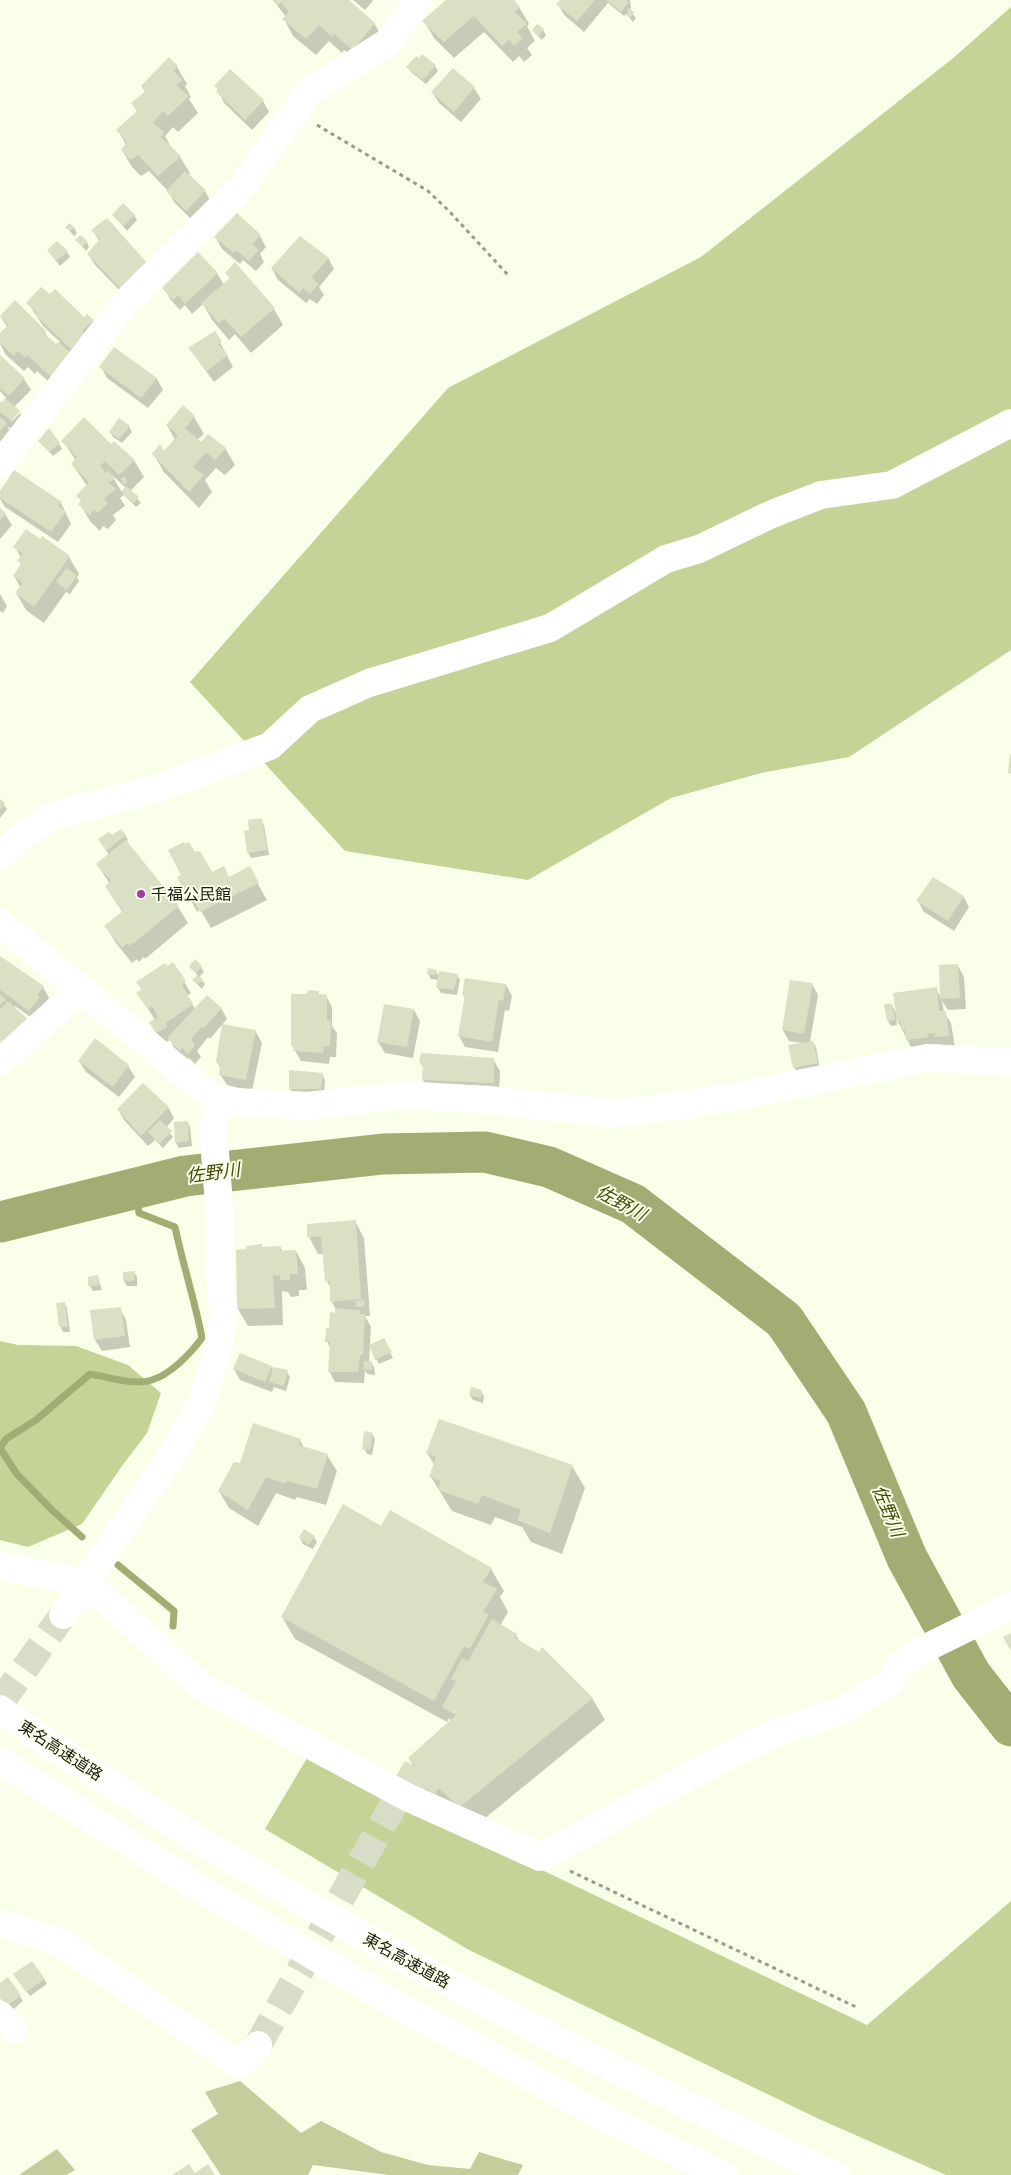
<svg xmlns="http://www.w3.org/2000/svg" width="1011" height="2175" viewBox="0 0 1011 2175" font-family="'Golos Text','Noto Sans JP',sans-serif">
<rect width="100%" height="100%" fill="#f9ffe8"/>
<path fill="#c3ce9c" d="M240,2081L301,2133L321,2121L381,2152L428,2165L470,2169L479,2152L523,2165L518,2175H389L313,2165L308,2175H221L191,2130L218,2114L205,2092Z
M57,2149L75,2170L66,2175H19Z"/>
<path fill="#c6d397" d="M1011,7V650L849,757L761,773L671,798L528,880L345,851L190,682L448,388L701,257L952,59Z
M0,1341L18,1345L76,1346L128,1365L161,1393L147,1433L122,1466L82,1524L28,1547L0,1540Z
M307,1758L867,2025L1011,1901V2175H946L819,2119L469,1950L265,1829Z"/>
<path fill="#0003" fill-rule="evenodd" d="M273,0H347L374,23L384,40L363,66L344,50L342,53L329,41L316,55L293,36L284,19L286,17Z
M353,0H372L373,1L365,10Z
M448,0H512L519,7L529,24L527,26L535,41L527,48L532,55L524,62L519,56L513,62L484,32L454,58L434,38L424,21Z
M562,0H630L631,8L629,10L636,18L633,22L626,14L624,16L608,3L584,32L564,15L558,4Z
M543,30L546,35L542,40L533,31Z
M169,59L177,67L187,84L185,86L191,97L189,99L198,113L178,132L173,127L165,136L172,149L180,157L190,173L188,175L205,191L211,202L193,221L174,202L168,191L149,171L141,176L132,167L122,150L126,145L118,130L138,112L132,103L146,93L142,87Z
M435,66L438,71L426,84L411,72L408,67Z
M453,70L474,88L481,99L461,122L439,103L432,92Z
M216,86L263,101L269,112L252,130L224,103Z
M114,215H134L137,220L127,231Z
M107,219L128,299L95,265L88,254L99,241L93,230Z
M67,228H74L77,233L74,236Z
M260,236L266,247L260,254L264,262L256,271L243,260L240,264L222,249L216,238Z
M77,240L87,242L89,247L86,251Z
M67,252L70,257L60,266L52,256Z
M328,258L334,269L319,287L324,295L317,304L310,299L306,303L278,280L272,269Z
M217,273L224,285L230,279L227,273L274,309L283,325L251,353L235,334L229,340L212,320L203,304L192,314L185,305L180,310L170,299L164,288Z
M28,303L93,321L100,331L62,394L37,371L35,374L28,367L24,371L6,355L0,344V334L7,327L1,317L45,332L49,340L56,346L60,342L43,326Z
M215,333L233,367L214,382L190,349Z
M114,349L157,379L163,390L148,408L107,378L101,367Z
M1,357L24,379L31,390L14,407L11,422L20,413L29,428L21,437L7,426L16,441L0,457V403L3,405L6,398L0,391Z
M183,407L194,417L204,434L197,440L201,444L225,448L235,465L225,475L216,468L205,480L212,492L199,508L163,471L154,454L164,453L175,440L167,425Z
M120,420L129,427L132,432L122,443L113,437L110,432Z
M40,441L59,444L62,449L53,456Z
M63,441L111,446L134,460L144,477L130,491L141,503L136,507L124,495L120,498L125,506L113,515L116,520L108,529L103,526L100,531L90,521L80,504L82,503L78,496L87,486L73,465L76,461ZM111,474L126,488L122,492Z
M0,494L61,503L71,524L58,542L5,507L0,499Z
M0,509L5,514L12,525L0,539Z
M40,541L69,557L79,574L77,577L79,581L70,594L66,592L44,623L26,610L16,593L21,588L14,576L22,565L19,560L21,558L15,547Z
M0,594L7,606L3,613L0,611Z
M0,801L7,809L0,818Z
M261,820L264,825L269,855L251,858L248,853L251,831Z
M125,835L128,840L126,842L178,907L188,923L145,959L144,957L139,962L137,959L132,963L116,943L106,927L123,913L106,887L110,884L97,864L109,855L103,845L112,837Z
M195,854L212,873L230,879L249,868L267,900L211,928L200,909L197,912L179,877L183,875Z
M963,896L969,907L954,931L924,912L918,901Z
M0,957L43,987L49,998L44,1005L36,1021L15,1006L14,1008L0,1060Z
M173,964L191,993L187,996L195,1009L221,1008L227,1019L210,1039L208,1037L197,1051L201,1057L195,1064L189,1058L187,1061L175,1049L170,1040L163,1044L151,1023L155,1020L138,993L142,990L138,983Z
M958,966L964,977L966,1009L948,1010L942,1001L944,1012L951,1023L955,1047L942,1048L940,1044L932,1045L913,1051L896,1018L897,1025L891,1026L888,1021L892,1005L897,1015L936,988L941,998Z
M190,967H201L204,972L199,977L205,984L202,989L193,980L198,976Z
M436,971L439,977L457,975L460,980L457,995L441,993L438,988L439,980L431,979L428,974Z
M812,984L818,995L810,1042H813L816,1047L820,1068L797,1072L794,1067L802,1043L789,1041L783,1030Z
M506,985L512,996L509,1011L505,1010L498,1052L465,1047L459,1036L465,998L463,995Z
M318,992L320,996H326L332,1007V1026L337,1033L336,1057H330L329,1064L301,1061L292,1045Z
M414,1010L420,1021L413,1058L385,1053L378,1042Z
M256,1032L262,1043L252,1091L227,1085L220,1074L221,1069L217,1062Z
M95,1040L128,1066L135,1077L119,1097L86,1072L79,1061Z
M493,1059L500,1071L499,1094L429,1091L423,1080L424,1068L420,1062Z
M322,1074L325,1080L324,1094H293L290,1089Z
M168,1107L174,1118L166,1128L173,1137L163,1148L155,1140L148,1146L124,1120L118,1109Z
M187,1122L190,1127L192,1146L179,1148L176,1143L175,1123Z
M355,1221L364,1238L370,1316H365L371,1327L369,1362H371L374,1367L375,1375L367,1374L365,1370L364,1383L335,1382L329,1371L330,1348L327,1341L336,1310L332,1302V1290L326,1280L324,1254H318L309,1237V1225Z
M280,1247L283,1252L296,1251L305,1268L307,1290H299V1296L291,1297L288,1292L282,1291L283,1325L248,1326L238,1309L263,1249Z
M134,1272L137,1277V1286H127L124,1281Z
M98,1277L102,1290L93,1291L90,1286Z
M64,1303L67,1308L70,1332H63L60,1326Z
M120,1309L126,1320L130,1347L102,1351L95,1340Z
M384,1339L393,1358L379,1364L376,1359Z
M271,1367L274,1370L287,1372L290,1377L286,1391L274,1387L272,1392L240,1380L234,1369Z
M481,1391L484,1396L483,1403L473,1400L470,1395Z
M372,1434L375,1439L372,1455L367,1454L364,1448Z
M300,1440L304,1448L327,1455L337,1471L326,1505L297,1497L295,1500L276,1493L258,1526L229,1508L219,1491L241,1464Z
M427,1453L572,1466L585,1488L562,1554L531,1542L522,1527L495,1517L491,1525L452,1511L431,1477L435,1466Z
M381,1528L491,1569L504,1591L500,1597L508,1612L500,1626L516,1635L520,1642L592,1698L605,1720L473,1828L410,1798L414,1767L409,1758L451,1721L449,1718L447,1722L295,1639L282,1617Z
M304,1531L314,1537L317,1542L313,1549L303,1544L300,1538Z
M8,1979L23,2001L10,2012L0,1997V1984Z
M18,1979H44L47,1984L30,1996Z"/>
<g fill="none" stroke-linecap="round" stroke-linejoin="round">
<path stroke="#a1ad73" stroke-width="7" d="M82,1537L52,1510L16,1473L0,1448L6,1439L36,1420L90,1374C109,1377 133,1386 152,1380C171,1374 190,1354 202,1338C195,1301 183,1265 175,1227L139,1213L135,1188
M118,1565L174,1611L173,1626"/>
<path stroke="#a1ad73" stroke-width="41" d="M0,1222L185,1176L383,1154L485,1152L549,1167L633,1204L784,1320L846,1412L907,1558L971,1675L1011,1726"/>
</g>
<path fill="#d9e0c4" d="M274,0H349L375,23L353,50L334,34L332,37L319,25L306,39L282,19L289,12L281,2L278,5Z
M446,0H514L520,7L515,12L527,24L517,32L523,38L514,46L509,40L502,46L474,16L444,42L422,21Z
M560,0H595L577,21L556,4Z
M606,0H626L629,2L621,12Z
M629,8L634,12L630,18L626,15Z
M537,24L544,29L539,36L532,30Z
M422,54L436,65L423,80L406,67L416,56L419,58Z
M169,57L178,66L173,71L183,80L176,85L189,96L168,116L163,111L153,123L164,132L161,137L181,156L158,176L138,155L131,160L121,150L127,142L116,130L137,111L131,103L146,91L141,86Z
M453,68L475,87L454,112L431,92Z
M230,69L264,100L245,120L216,92L218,89L214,86Z
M185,171L206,190L186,211L166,191Z
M123,203L135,215L123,226L112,215Z
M237,213L261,235L252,244L259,250L249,261L236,250L234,253L214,237Z
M107,218L148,264L121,289L87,254L100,239L91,230Z
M69,223L75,228L70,231L65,228Z
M81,235L88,242L82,246L75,240Z
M300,236L329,258L311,278L319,284L310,294L303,288L300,293L271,268Z
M57,241L68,251L56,261L47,250Z
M198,252L218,273L185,304L178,295L173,300L162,288Z
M235,262L275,308L241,337L224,318L219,324L201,303L230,278L225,273Z
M41,287L50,294L55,289L84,317L87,314L94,320L82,331L85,334L71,349L35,315L37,313L26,303Z
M15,300L46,331L44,333L56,344L58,342L71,353L52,378L27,355L25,358L18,351L14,356L0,343V333L8,325L0,316Z
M215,331L222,341L218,344L228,355L207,371L188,348Z
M114,347L157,378L141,398L99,367Z
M0,355L25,378L9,396L0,388Z
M5,398L20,411L11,421L0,412V401L2,403Z
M183,405L195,416L185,428L201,442L208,434L226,448L215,460L206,452L193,467L204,475L189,492L152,454L160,444L164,451L178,435L166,425Z
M0,417L7,423L0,431Z
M84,417L111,444L114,441L135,460L119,475L105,461L100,466L106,473L108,470L115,478L109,483L116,489L104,499L108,503L98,513L93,510L90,516L78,504L82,501L76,496L89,482L71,464L77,457L61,441Z
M119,418L130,426L119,439L109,432Z
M49,428L60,443L49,452L38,441Z
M14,470L62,502L58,506L66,512L51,532L0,498V491Z
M124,476L128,482L124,485L121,479Z
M126,486L139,497L133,503L121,492Z
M0,508L6,513L0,520Z
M26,529L40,539L42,536L70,556L34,607L15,593L23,583L13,576L21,564L17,560L23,554L13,547Z
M66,568L77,575L67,590L56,582Z
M1010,754H1011V774L1008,773Z
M0,799L5,803L0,810Z
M262,818L267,850L247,853L244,831L249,830L248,820Z
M121,829L126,835L106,851L98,839L109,832L112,835Z
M126,840L179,906L134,943L133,942L129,946L127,943L122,948L104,926L123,911L105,886L111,881L96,864Z
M184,842L185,844L189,842L195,852L200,851L212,872L224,866L229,877L250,866L259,883L200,912L190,893L186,896L177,877L181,875L168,850Z
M933,877L964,896L948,921L916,901Z
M0,956L44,986L37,995L40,996L29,1011L0,990Z
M195,959L202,966L196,973L189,967Z
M173,962L186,981L182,985L193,1004L166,1023L167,1027L156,1033L149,1022L158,1017L152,1006L148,1009L136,993L142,989L136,982L165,963L168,966Z
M958,964L960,998L940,999L939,965Z
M428,968L437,970L436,975L427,974Z
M439,971L458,974L454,990L436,988Z
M198,975L203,979L198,984L192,980Z
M465,978L506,984L503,1001L499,1000L492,1042L458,1036L465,995H462Z
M790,980L813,983L804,1034L782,1030Z
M937,987L939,1011H946L949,1036L935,1037L934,1033L927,1034L929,1037L906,1040L905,1030L902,1031L900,1021L897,1022L893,993Z
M308,990L319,991V994L327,995V1020L331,1021L330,1046H324L323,1053L293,1051L294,1046H291V994H307Z
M0,994L6,1000L0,1005Z
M207,995L222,1008L203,1029L201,1027L191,1039L195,1045L188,1054L182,1048L180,1051L167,1038Z
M8,1001L30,1021L0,1051V1009Z
M384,1004L414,1009L407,1047L377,1042Z
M884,1004H892L895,1020L887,1021Z
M222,1024L256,1030L246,1080L219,1075L220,1064L216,1062Z
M95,1038L129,1065L113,1087L78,1061Z
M813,1041L818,1063L793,1068L788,1045Z
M421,1053L494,1058V1083L422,1080L423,1063L419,1062Z
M289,1070L323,1073L321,1089H289Z
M143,1083L169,1107L141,1136L117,1109Z
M160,1120L172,1131L159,1144L148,1132Z
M188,1121L189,1141L175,1143L174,1122Z
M356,1220L361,1299L330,1302V1281H325L321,1237H307V1224Z
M262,1244V1247L281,1246L280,1251L296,1250L298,1274H290V1280H280V1276L273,1275L275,1308L237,1309L236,1250L246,1249V1246Z
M135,1271L134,1281H123V1272Z
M98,1275L100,1285L88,1286V1277Z
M364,1300L365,1306L356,1307L355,1301Z
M65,1302L68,1327H59L56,1303Z
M121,1307L125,1336L94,1340L90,1310Z
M335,1308L360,1310V1314H365L363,1355H360L358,1372H328L330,1342H325L326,1328H329L330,1312L335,1313Z
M384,1338L392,1352L375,1360L369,1345Z
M240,1353L272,1366L265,1382L233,1369Z
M364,1361H372V1370L363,1369Z
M273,1367L288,1370L284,1386L269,1382Z
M471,1387L482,1390L481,1398L469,1395Z
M439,1419L573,1465L550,1533L517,1520L521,1510L482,1495L478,1504L438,1490L441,1481L429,1477L436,1457L426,1453Z
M253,1423L301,1439L299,1445L328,1454L317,1489L287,1481L285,1484L266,1477L248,1510L218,1491L234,1462L240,1463Z
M364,1431L373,1433L370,1450L362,1449Z
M343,1504L381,1526L390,1510L492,1568L483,1582L497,1589L483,1612L489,1614L470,1649L464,1646L434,1701L281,1617Z
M304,1529L315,1536L309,1545L299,1538Z
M492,1619L517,1634L515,1638L539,1652L542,1647L593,1698L460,1807L438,1788L435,1794L425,1788V1791L396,1776L405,1761L417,1767L408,1758L456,1715L442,1707L456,1681L451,1679L462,1658L468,1661Z
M1011,1633V1651L1003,1637Z
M32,1961L45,1979L26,1992L13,1974Z
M8,1977L21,1995L6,2007L0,1998V1983Z
M189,2164L195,2173L208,2164L215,2175H172Z"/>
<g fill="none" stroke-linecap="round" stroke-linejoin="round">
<path stroke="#d8ddc8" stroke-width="28" stroke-dasharray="28 14" stroke-linecap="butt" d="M0,1703L63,1615
M258,2045L394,1804"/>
<path stroke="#989c8b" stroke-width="3" stroke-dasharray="4 4" stroke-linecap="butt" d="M317,125L428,191L449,211L508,275
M570,1871L856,2007"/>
<path stroke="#fff" stroke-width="28" d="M0,465L125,303L242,186L309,92L388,42L418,0
M0,857L27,832L56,815L162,787L270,746L310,709L369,683L550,628L666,559L699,549L772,514L821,495L892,485L1011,423
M0,923L217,1101L308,1106L402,1095L489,1100L608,1113L643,1111L739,1096L927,1058L1011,1062
M0,1062L81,989
M0,1566L86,1583L204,1688L407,1797L540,1857L722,1759L784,1729L842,1711L889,1683L901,1664L920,1651L1011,1606
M63,1615L178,1446L202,1402L217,1352L224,1315L220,1280V1217L213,1127L217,1101
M0,1924L60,1942L240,2065L258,2045
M0,2015L14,2030"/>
<path stroke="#fff" stroke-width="28" d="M0,1709L29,1730C89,1769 149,1810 212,1848C413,1969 621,2077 835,2175
M0,1761L199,1888L393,2003L602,2116L723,2175"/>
</g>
<circle fill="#a23da2" stroke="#f9ffe8" stroke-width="2" cx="141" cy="894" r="5"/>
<g text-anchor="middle" stroke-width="4" stroke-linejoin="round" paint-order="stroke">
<g font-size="16" fill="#1a1c12" stroke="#f9ffe8" text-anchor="start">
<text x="151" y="900">千福公民館</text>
</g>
<g font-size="16" fill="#1a1c12" stroke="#f9ffe8">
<text transform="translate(61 1750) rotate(33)" y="6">東名高速道路</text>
<text transform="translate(407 1960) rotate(29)" y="6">東名高速道路</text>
</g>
<g font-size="18" font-style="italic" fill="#444d08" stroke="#f9ffe8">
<text transform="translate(213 1173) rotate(-7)" y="6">佐野川</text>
<text transform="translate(621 1203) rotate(29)" y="6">佐野川</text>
<text transform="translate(888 1511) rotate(67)" y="6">佐野川</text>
</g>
</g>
</svg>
